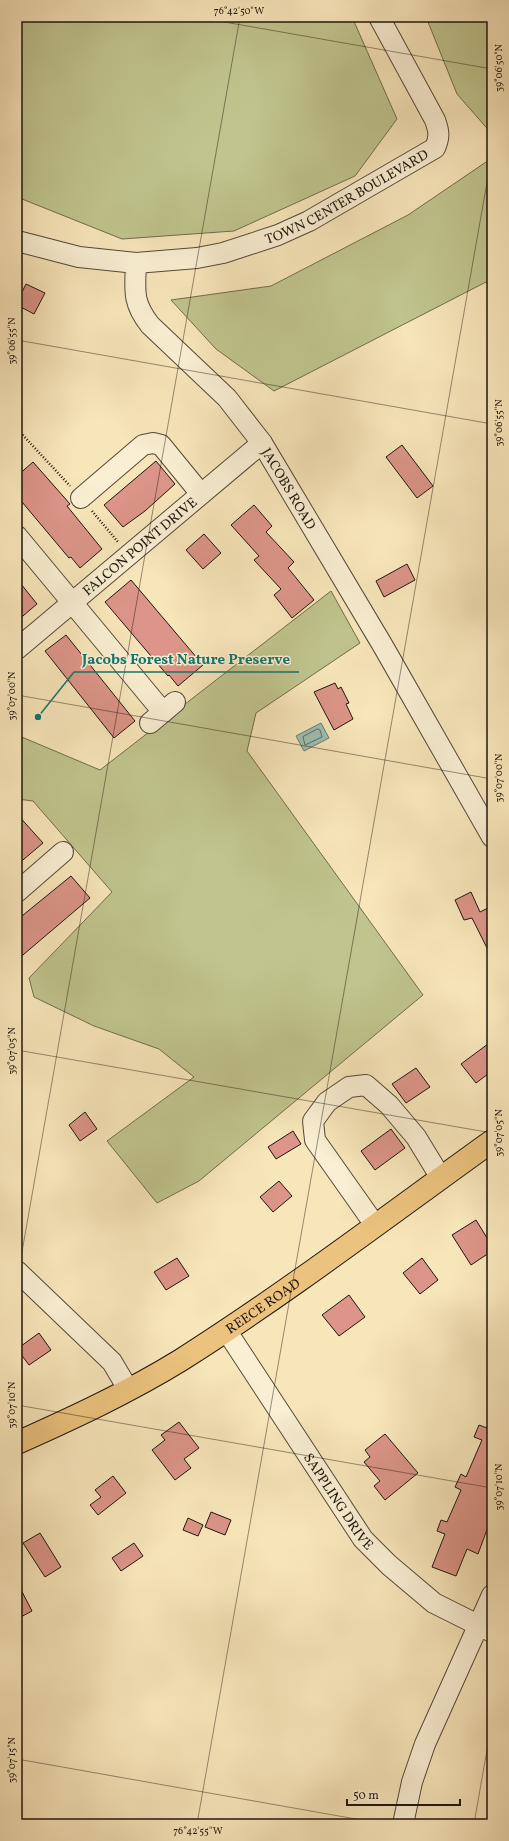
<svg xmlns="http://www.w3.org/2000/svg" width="509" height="1841" viewBox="0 0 509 1841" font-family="Vollkorn,serif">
<rect width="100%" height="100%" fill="#f8e6bb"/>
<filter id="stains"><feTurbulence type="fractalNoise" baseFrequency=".005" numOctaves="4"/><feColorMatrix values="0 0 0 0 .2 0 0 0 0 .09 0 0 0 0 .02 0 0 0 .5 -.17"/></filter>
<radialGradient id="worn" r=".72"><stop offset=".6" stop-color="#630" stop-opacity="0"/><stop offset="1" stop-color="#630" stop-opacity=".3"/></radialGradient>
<path fill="#c0c48e" stroke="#6f6c4e" d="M17,17H352L397,119L355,176L234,231L122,239L17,197Z
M426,17H492V134L457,94Z
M492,158V292L486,282L274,391L216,349L171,300L271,286L408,215Z
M331,591L360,643L256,713L247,751L423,995L199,1181L157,1203L107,1141L194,1077L159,1049L94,1026L34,997L29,978L112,892L33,801L17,799V735L100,770Z"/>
<path fill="#9dbfb4" stroke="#6a7b71" d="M321,723L329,738L304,751L296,736Z"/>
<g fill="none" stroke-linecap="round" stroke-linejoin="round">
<path stroke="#5e6a60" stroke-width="1" d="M318,729L320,730L322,737L305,745L303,737Z"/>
</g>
<path fill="#dc9588" stroke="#1e150d" d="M26,284L45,293L34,314L17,305V289L22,292Z
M402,445L433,486L417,498L386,457Z
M156,461L175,484L145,511L123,527L104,505Z
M33,462L70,504L67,506L102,549L80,568L71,557L69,558L17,496V476Z
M254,505L272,526L266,532L294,562L288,568L314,600L292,618L274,595L281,589L254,560L259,556L231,525Z
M204,534L221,553L203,569L186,550Z
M407,564L415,580L384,597L376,581Z
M17,579L37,604L17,621Z
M131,580L203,665L178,686L169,675L168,676L105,602Z
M66,635L135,721L114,738L45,651Z
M335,683L338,689L341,687L349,703L346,704L353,719L334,730L314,692Z
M17,814L43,843L17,865Z
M71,876L90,898L17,960V920Z
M471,892L480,912L492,906V958L472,918L464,920L455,900Z
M492,1041V1071L476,1083L461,1064Z
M416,1068L430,1087L406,1103L392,1084Z
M85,1112L97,1129L80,1141L69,1125Z
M391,1129L405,1148L375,1170L361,1151Z
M293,1131L301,1144L276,1159L268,1147Z
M279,1181L292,1196L273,1212L260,1197Z
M476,1220L492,1246V1251L471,1265L452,1235Z
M177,1258L189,1276L166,1290L154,1272Z
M422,1258L438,1280L420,1294L403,1273Z
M349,1295L365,1317L339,1336L322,1315Z
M39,1333L51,1350L29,1365L17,1349Z
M492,1417V1516L478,1554L467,1549L456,1576L432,1567L445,1534L437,1531L441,1520L447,1522L461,1490L455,1487L461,1474L466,1477L482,1440L474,1437L479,1425L487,1428Z
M179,1422L199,1448L184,1459L191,1468L175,1480L152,1450L165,1440L161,1435Z
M385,1434L418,1473L385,1500L374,1486L380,1481L364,1462L370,1457L365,1450Z
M113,1476L126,1493L98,1515L90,1505L101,1497L95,1490Z
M211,1512L231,1520L225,1535L205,1527Z
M188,1518L203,1525L198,1536L183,1530Z
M40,1533L61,1567L45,1577L23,1543Z
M134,1543L143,1556L121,1571L112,1558Z
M17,1582L32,1611L17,1619Z"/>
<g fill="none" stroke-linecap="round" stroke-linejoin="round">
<g stroke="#544938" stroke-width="22">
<g id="minor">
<path id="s1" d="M17,241L79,257L136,263C135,290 132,302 150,325L227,398L262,443L383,646L492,837"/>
<path id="s2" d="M136,263L197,258L223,253L278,235L309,221L435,148C440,137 439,131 435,120L379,17"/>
<path d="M81,498L143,445L153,443L161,445L201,494"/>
<path d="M17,536L163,712"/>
<path id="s3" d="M17,649L262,443"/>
<path d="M150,723L175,702"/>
<path d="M17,892L63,852"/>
<path d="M375,1225L315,1140L313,1121L327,1102L349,1087L366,1085L389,1105L416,1137L441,1178"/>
<path d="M17,1271L112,1362L128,1389"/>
<path id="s4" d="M226,1330L363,1539L389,1565L434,1603L492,1632"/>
<path d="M403,1824L412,1782L425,1744L492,1595"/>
</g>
</g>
<g stroke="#1e150d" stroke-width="24">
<g id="major">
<path id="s5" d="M17,1443C73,1418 129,1392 181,1360C288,1292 389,1215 492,1141"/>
</g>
</g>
<path stroke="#1e150d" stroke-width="2.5" stroke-dasharray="1 2" stroke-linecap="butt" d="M17,436L20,432L70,486
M92,511L118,542"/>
<use href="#minor" stroke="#faefd3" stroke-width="20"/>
<use href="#major" stroke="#ecc37e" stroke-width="22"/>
</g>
<path fill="none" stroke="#1e150d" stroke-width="1" stroke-opacity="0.45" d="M196,17L492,69M17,340L492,424M17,695L492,779M17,1050L492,1133M17,1280L240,17M17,1405L492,1488M17,1759L384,1824M197,1824L492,154M474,1824L492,1721"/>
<g text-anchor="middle" stroke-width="3" stroke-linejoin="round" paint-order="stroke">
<g font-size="14" fill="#1e150d" stroke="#faefd3">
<text dy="5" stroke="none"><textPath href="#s2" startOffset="224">TOWN CENTER BOULEVARD</textPath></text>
<text dy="5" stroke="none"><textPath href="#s1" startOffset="403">JACOBS ROAD</textPath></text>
<text dy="5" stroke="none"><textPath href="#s3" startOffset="160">FALCON POINT DRIVE</textPath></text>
<text dy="5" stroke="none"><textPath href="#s5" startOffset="282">REECE ROAD</textPath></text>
<text dy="5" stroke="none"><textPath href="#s4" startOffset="205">SAPPLING DRIVE</textPath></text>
</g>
</g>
<path fill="none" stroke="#0f766e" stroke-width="1.5" d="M38 717L74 672H299"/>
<circle fill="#0f766e" stroke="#faefd3" stroke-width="1.5" cx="38" cy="717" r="4"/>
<g font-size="15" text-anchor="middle" font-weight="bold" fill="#0f766e" stroke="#faefd3" stroke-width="3" stroke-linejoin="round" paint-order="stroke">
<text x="186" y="664">Jacobs Forest Nature Preserve</text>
</g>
<rect width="509" height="1841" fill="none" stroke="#f8e6bb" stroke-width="44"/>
<path d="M347 1799v6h113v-6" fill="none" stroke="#1e150d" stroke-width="2"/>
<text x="353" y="1799" font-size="12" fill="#1e150d" stroke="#faefd3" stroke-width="3" paint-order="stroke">50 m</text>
<rect x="22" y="22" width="465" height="1797" fill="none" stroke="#1e150d" stroke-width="1.5"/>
<g font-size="10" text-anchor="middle" fill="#1e150d">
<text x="239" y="14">76°42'50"W</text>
<text transform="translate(498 68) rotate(-90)" y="4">39°06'50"N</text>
<text transform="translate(11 341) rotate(-90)" y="4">39°06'55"N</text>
<text transform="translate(498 423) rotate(-90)" y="4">39°06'55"N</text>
<text transform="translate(11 696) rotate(-90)" y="4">39°07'00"N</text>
<text transform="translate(498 778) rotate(-90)" y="4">39°07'00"N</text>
<text transform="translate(11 1051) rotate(-90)" y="4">39°07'05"N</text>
<text transform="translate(498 1133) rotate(-90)" y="4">39°07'05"N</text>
<text transform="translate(11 1405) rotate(-90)" y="4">39°07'10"N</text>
<text transform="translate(498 1487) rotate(-90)" y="4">39°07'10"N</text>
<text transform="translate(11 1760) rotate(-90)" y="4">39°07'15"N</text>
<text x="198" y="1834">76°42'55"W</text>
</g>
<rect width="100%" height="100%" filter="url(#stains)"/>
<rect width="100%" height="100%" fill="url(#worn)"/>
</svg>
